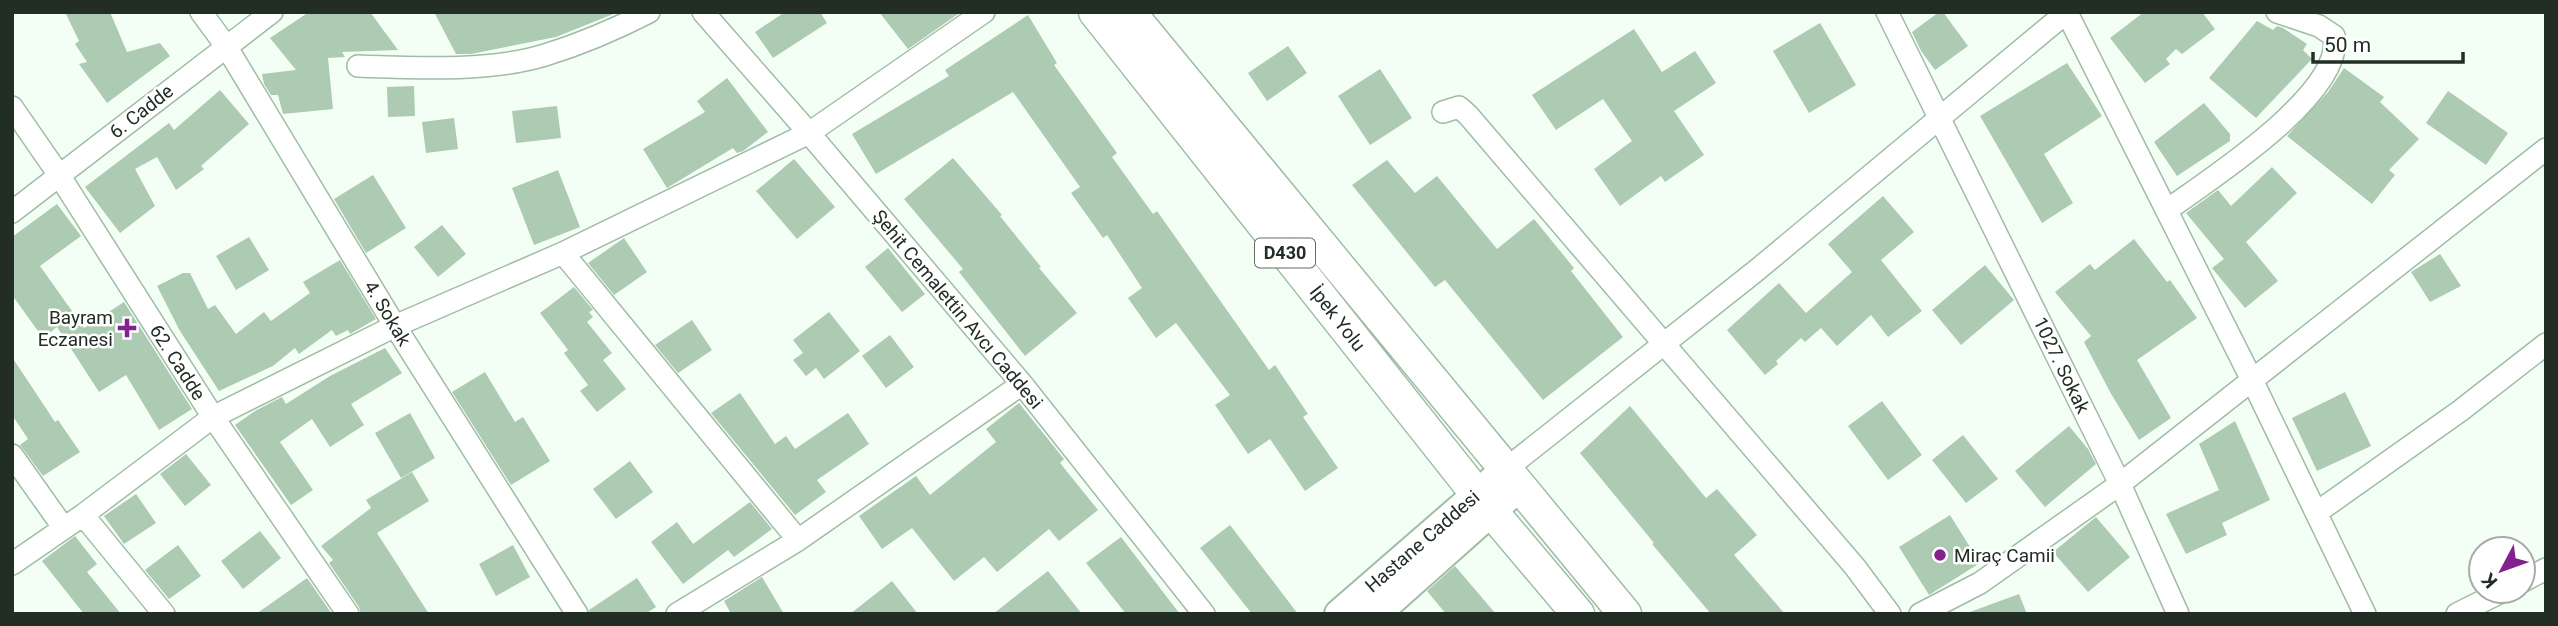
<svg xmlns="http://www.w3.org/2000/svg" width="2558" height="626" viewBox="0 0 2558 626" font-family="Roboto,sans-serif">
<rect width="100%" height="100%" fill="#f3fff5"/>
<path fill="#adcab2" d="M65,12H110L127,52L160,43L170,56L107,103L79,64L87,62L75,44L79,41Z
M309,12H370L398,50L342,52L345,57L328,58L333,109L283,114L278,95H271L264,84L262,74L296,70L270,38Z
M434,12H615L616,13L556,37L471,54H456Z
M785,12H820L827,23L773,58L755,32Z
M879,12H961L908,49Z
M1939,12H1943L1968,46L1935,70L1921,51L1912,32Z
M2144,12H2202L2215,29L2182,54L2176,49L2166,59L2170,64L2145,83L2110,38Z
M1028,15L1057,63L1054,65L1117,153L1112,157L1153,214L1157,211L1269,370L1275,365L1308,414L1303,417L1338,468L1305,491L1270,439L1248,454L1215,405L1230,395L1176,323L1156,338L1128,298L1142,288L1107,235L1103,238L1071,193L1080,187L1013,92L876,174L852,134L949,76L945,70Z
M2257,21L2273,30L2277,26L2283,28L2307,44L2303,50L2312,59L2256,118L2209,78Z
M1820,23L1856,85L1809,113L1773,51Z
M1634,29L1662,72L1695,51L1716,83L1674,111L1704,155L1665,182L1661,176L1620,206L1594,169L1632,141L1603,99L1556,130L1532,95Z
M1288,46L1307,73L1267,101L1248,73Z
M2067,63L2102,116L2044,154L2073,203L2042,223L1980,116Z
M2344,68L2384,97L2380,102L2419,139L2389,170L2395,175L2372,204L2287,136L2328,92Z
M1380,69L1412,118L1370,145L1338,96Z
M727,78L768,132L743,151L737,153L733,148L667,188L643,149L705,112L697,101Z
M414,86L415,116L388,117L387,87Z
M220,90L249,124L201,166L204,169L176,190L157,157L135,169L155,206L120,233L85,187L169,123L174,130Z
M2448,91L2508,133L2486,165L2426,123Z
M2204,103L2230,134V141L2177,176L2154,142Z
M557,106L561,138L516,143L512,111Z
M454,118L458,149L426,153L422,122Z
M953,158L1002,215L1000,216L1041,267L1039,268L1077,313L1025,356L959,272L963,269L904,199Z
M794,159L835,207L797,239L756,191Z
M1387,160L1415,193L1437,176L1497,249L1534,219L1574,268L1571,271L1623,337L1543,400L1445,280L1435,287L1352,185Z
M2272,167L2297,193L2246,242L2278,281L2245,308L2212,268L2224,259L2186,213L2218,190L2231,206Z
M558,170L580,227L534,245L512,188Z
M373,175L406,228L366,253L334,199Z
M1883,196L1914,232L1881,260L1922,311L1888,337L1871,315L1837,346L1821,328L1805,342L1801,338L1776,361L1778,364L1765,375L1727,330L1779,283L1806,313L1852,272L1828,244Z
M57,204L81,236L40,266L84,328L124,302L192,409L159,430L126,375L99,392L57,327L43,338L12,295V237Z
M442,225L466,254L438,277L414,247Z
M249,237L269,270L236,290L216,256Z
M624,238L647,272L614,295L588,263Z
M2134,239L2167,282L2170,280L2197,318L2137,360L2171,418L2139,440L2110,392L2084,342L2091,336L2055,292L2090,264L2095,270Z
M888,248L925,294L902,312L865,267Z
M2440,254L2461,286L2430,302L2411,272Z
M340,260L376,319L350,334L348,330L336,336L332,330L299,354L295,348L273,366L219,391L180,331L157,286L183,273H190L208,309L215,305L236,334L264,312L271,321L310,293L303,282Z
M1985,265L2014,300L1961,345L1932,310Z
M574,287L593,310L589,312L593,317L587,322L612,353L603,360L626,389L597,412L580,391L588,385L564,353L568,350L540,313Z
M829,312L860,351L824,379L816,368L806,376L793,360L803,353L793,340Z
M692,320L712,350L678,373L655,345Z
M890,335L914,367L886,388L862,356Z
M385,348L402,373L351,404L364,425L330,447L312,419L280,442L313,490L291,505L235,425L255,411L282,397L286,404L330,376Z
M12,357L55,422L58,420L80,452L43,476L20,445L28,439L12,415Z
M485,372L515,422L523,417L550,461L511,485L452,392Z
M2345,392L2371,446L2317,471L2292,418Z
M740,393L775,444L786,436L795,449L848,413L869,444L817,480L826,492L795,515L711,413Z
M1882,401L1922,455L1888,480L1848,426Z
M1019,403L1064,459L1060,463L1098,510L1059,541L1049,529L997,572L984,557L954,581L912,528L882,549L859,516L916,476L930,495L996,442L986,429Z
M1630,406L1706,498L1717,489L1757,535L1734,555L1785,614H1711L1652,544L1654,543L1580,453Z
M410,413L435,458L401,478L375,433Z
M2235,421L2270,500L2222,523L2227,535L2186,554L2166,514L2219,490L2199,444Z
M2069,426L2088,449L2096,464L2045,507L2015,471Z
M1963,435L1998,479L1966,503L1932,460Z
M186,454L211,485L185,506L160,474Z
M630,461L653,492L616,519L593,489Z
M412,472L429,501L377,533L429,614H361L359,607L329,563L333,560L321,546L371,508L366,500Z
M136,494L156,523L124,544L104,516Z
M750,502L772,529L734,557L728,550L683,584L651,542L677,522L693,544Z
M1950,515L1980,563L1929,595L1899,547Z
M2096,517L2130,557L2088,592L2053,552Z
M1230,525L1298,614H1252L1200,548Z
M260,531L281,558L243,589L221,561Z
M75,536L97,564L87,572L121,614H84L42,561Z
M1121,537L1163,592L1180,614H1126L1086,563Z
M178,545L201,576L169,599L145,570Z
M513,545L530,577L496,596L479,564Z
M1455,566L1496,614H1446L1427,591Z
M1048,571L1082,614H993L1022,591Z
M762,577L784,614H731L724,601Z
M307,578L332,614H256Z
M637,578L656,607L645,614H590L589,610Z
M892,581L918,614H850Z
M2019,594L2027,614H1970V612Z"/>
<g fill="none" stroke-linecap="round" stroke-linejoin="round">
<g stroke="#a0bca5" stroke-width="24">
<path id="minor" d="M201,12L226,46L395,326L577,614
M703,12L809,133L1022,384L1204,614
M1887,12L2120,484L2178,614
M2067,13L2252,380L2365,614
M358,66C416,68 490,72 545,55C581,44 616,29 649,12
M12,107L59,175L213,417L348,614
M1443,112L1459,107L1468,115L1855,567L1890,614
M2167,210C2209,180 2345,93 2334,36L2319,26L2277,12
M12,212L272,12
M563,253L798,540
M12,455L63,527
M1506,469L1757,270L2067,12
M2316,513L2460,411L2546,344
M83,515L164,614
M12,564L83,515L213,417L395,326L563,253L809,133L984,12
M2523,581L2546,569
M677,614L798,540L1022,384
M1920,614L1980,583L2120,484L2546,149
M2457,614L2503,591"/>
</g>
<g stroke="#a0bca5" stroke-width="32">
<path id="major" d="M1339,614L1506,469
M1376,614L1520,486"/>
</g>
<g stroke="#a0bca5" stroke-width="35">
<path id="highway" d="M1095,12L1476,493L1578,614
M1129,12L1625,614"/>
</g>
<use href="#minor" stroke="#fff" stroke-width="21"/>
<use href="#major" stroke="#fff" stroke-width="28"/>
<use href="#highway" stroke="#fff" stroke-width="32"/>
</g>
<g fill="#82228d" stroke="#fff" stroke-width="2.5">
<path d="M123.5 317.5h7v7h7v7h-7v7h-7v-7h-7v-7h7z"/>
<circle cx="1940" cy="555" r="7"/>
</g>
<g text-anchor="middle" stroke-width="5" stroke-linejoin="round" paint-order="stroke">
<rect fill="#fff" stroke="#646c66" stroke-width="2" x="1255" y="238.5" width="60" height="29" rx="5"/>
<g font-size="18" font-weight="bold" fill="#222d24">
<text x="1285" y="259">D430</text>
</g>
<g font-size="19" fill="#222d24" stroke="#fff">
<text transform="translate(141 111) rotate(-38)" y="7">6. Cadde</text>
<text transform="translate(958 309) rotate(50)" y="7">Şehit Cemalettin Avcı Caddesi</text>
<text transform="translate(388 313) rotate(59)" y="7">4. Sokak</text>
<text transform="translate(1338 318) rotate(52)" y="7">İpek Yolu</text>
<text transform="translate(178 362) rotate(57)" y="7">62. Cadde</text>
<text transform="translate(2062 365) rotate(64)" y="7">1027. Sokak</text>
<text transform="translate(1422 541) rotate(-41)" y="7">Hastane Caddesi</text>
</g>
<g font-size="19" fill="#222d24" stroke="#fff" text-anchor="end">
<text x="113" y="324">Bayram<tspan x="113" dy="22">Eczanesi</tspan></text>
<text x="1954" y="562" text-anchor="start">Miraç Camii</text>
</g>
</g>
<rect width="2558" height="626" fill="none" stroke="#222d24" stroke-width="28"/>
<g transform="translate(2502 570) rotate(229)"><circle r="33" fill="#ffffff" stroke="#a7aba7" stroke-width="2"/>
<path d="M0-5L12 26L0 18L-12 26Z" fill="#82228d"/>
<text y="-10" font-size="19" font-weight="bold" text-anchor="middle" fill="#222d24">K</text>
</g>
<path d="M2313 52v10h150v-10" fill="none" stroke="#222d24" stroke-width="3.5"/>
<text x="2324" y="52" font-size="21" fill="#222d24" stroke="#ffffff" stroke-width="5" paint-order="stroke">50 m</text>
</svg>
